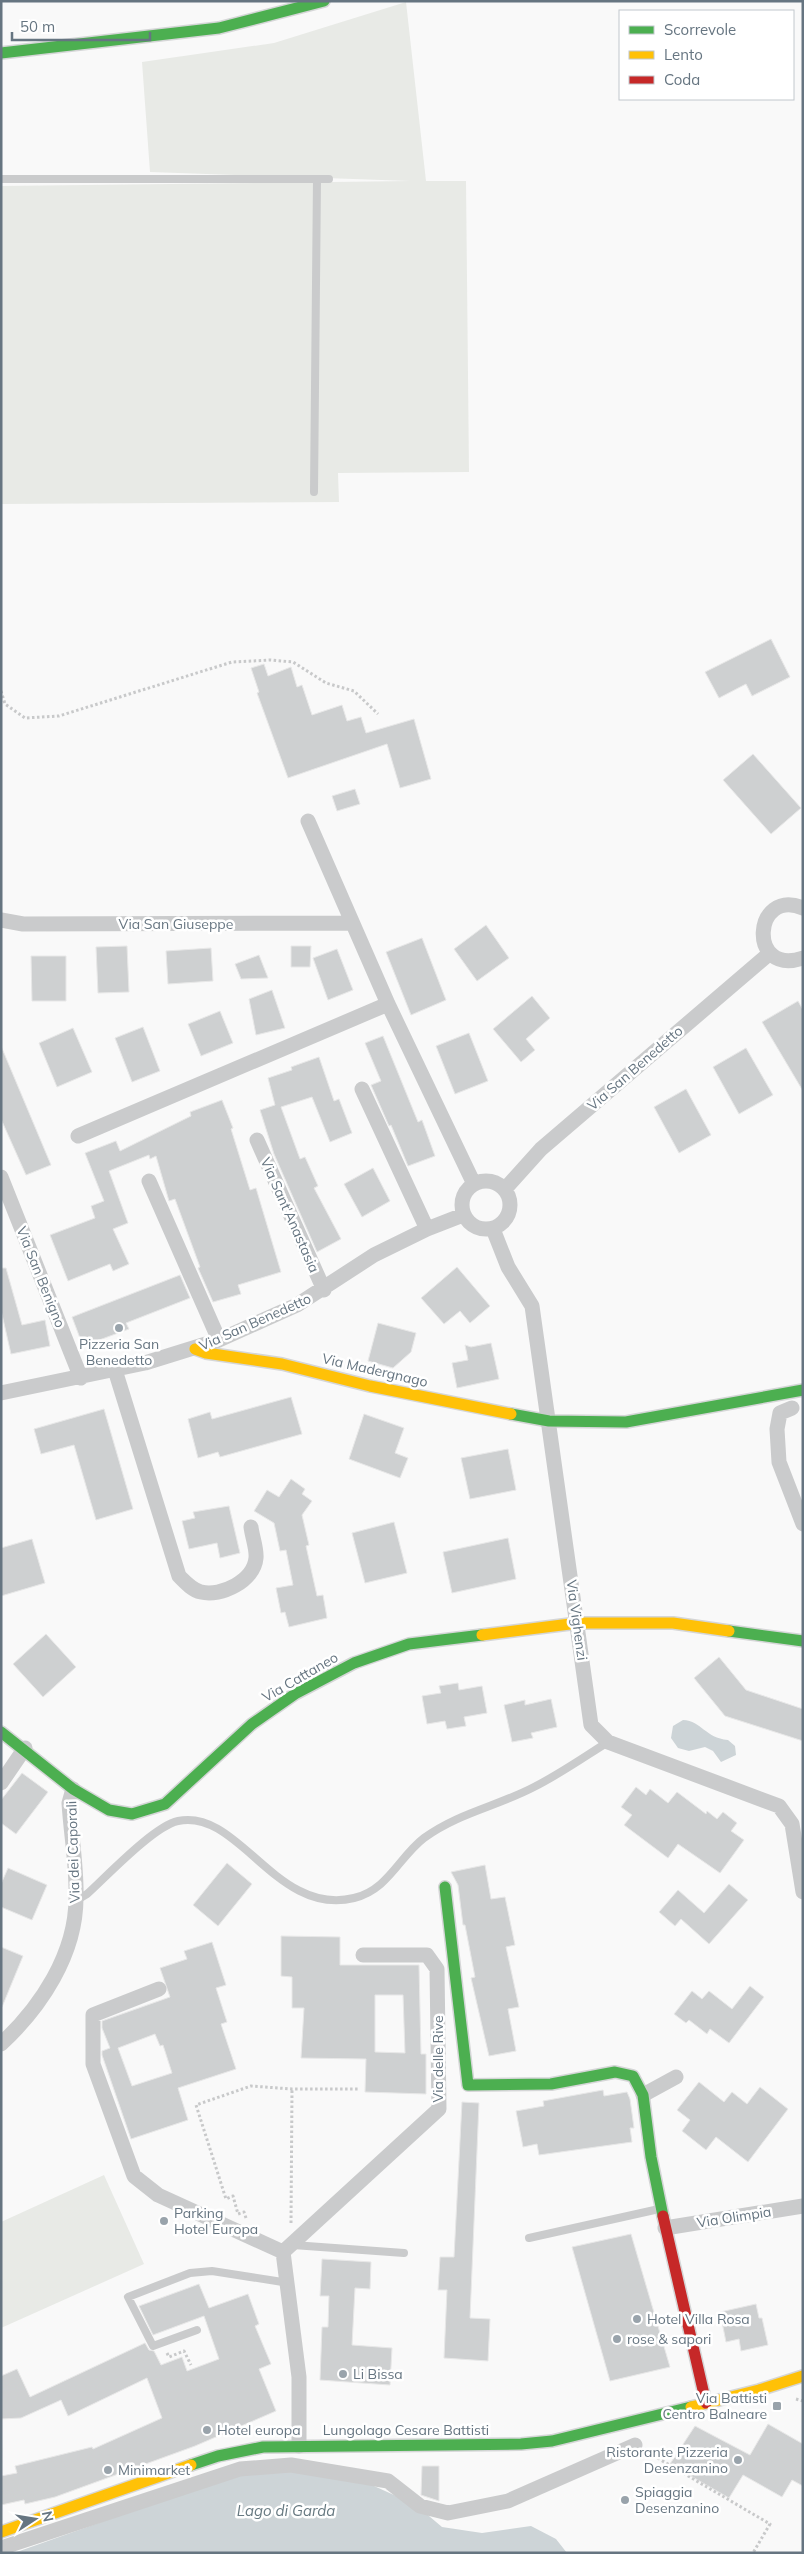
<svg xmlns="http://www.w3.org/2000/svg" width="804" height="2554" viewBox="0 0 804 2554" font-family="Mulish,sans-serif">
<rect width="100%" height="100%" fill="#f9f9f9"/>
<path fill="#e8eae6" d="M406,2L426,181H466L469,472L338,473L339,502L1,504V186L410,181L150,172L142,62L274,43Z
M104,2175L144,2264L1,2328V2222Z"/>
<path fill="#cdd4d7" d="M683,1720C702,1721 705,1738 728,1740L735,1746L736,1755L721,1762L713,1751L705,1747L689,1751L678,1748L671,1738L673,1726Z
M288,2468L363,2481L416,2505L442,2527L482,2533L531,2526L556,2539L567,2553H14L240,2473Z"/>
<path fill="#ced0d1" stroke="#e8e8e8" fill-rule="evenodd" d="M771,639L790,677L752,696L746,684L719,698L705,672Z
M264,664L268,676L291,667L297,687L302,685L312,715L342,705L347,721L361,717L366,733L414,719L431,779L400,788L387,744L288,778L257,693L259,692L251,668Z
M753,754L801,808L771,834L723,780Z
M355,789L360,804L337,811L332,796Z
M486,925L509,958L477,981L454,949Z
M422,938L446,1000L411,1015L386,952Z
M127,946L129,992L98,993L96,947Z
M291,946H311L310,967H291Z
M211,948L213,981L168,984L166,951Z
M337,949L353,990L328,1000L313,958Z
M259,955L268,978L241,979L235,964Z
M31,956H66V1001H32Z
M272,990L285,1028L256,1035L249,999Z
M532,996L550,1018L526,1039L535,1050L521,1062L493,1029Z
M798,1001L803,1010V1091L762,1022Z
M220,1011L233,1043L201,1056L188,1024Z
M143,1027L160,1071L132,1082L115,1038Z
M73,1028L92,1072L57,1087L39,1043Z
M469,1033L488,1081L455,1094L436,1046Z
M383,1036L418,1122L422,1120L435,1156L408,1166L391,1125L389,1126L371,1085L381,1081L365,1043Z
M1,1046L51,1165L26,1175L1,1119Z
M746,1048L773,1095L739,1114L713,1067Z
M319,1057L334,1101L339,1099L352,1133L330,1142L312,1097L281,1107L300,1159L305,1157L318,1186L314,1188L341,1239L317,1252L274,1154L260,1110L275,1105L268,1078L292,1070L291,1067Z
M686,1089L711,1135L679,1153L654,1107Z
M222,1100L233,1128L231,1129L250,1190L256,1188L281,1272L238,1285L241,1294L213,1302L198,1268L200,1267L175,1199L169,1201L156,1156L150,1159L149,1155L109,1171L128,1223L113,1229L129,1264L113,1271L110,1264L68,1281L50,1235L95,1218L91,1206L104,1201L85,1153L116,1141L120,1151L191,1116L190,1112Z
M373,1168L390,1201L362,1217L344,1184Z
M457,1267L490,1306L470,1323L460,1311L444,1324L421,1298Z
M1,1268H6L22,1325L45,1320L50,1346L11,1354L1,1310Z
M180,1275L190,1298L126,1323L129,1329L83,1346L72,1317Z
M378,1323L416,1333L411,1352L393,1368L368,1361Z
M491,1343L499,1379L457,1388L452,1363L468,1360L465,1345L471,1347Z
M291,1397L302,1434L220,1457L218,1452L198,1458L188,1419L210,1412L212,1419Z
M104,1409L133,1509L96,1520L74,1445L41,1454L34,1429Z
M364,1414L404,1428L395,1453L408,1458L400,1478L349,1459Z
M508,1449L516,1490L470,1499L461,1458Z
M291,1479L305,1489L302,1494L312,1501L302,1515L309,1545L306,1546L317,1596L323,1595L327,1618L289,1627L285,1612L281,1613L276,1588L293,1585L286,1550L280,1551L274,1523L254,1511L267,1490L279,1497Z
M229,1506L240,1553L220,1558L217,1543L189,1549L182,1521L195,1518L193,1512Z
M394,1522L407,1573L365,1583L352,1533Z
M508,1538L516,1579L452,1593L443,1552Z
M32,1539L45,1583L1,1596V1548Z
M46,1634L76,1667L43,1697L13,1664Z
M719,1657L746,1690L803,1709V1741L725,1716L694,1678Z
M458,1683L459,1690L482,1686L487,1713L464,1717L466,1726L447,1729L445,1721L427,1724L422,1696L441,1693L439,1686Z
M551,1699L557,1727L531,1733L533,1738L512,1742L504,1705L525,1700V1705Z
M22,1773L48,1792L16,1834L1,1823V1800Z
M636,1787L646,1795L650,1789L668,1803L677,1792L706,1814L707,1811L717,1819L723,1812L737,1823L731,1831L744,1840L720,1873L678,1844L668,1858L624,1825L632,1815L621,1807Z
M227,1863L252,1884L218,1926L193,1905Z
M485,1865L491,1899L505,1897L515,1945L506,1947L519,2007L508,2009L516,2051L489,2056L471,1978L475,1977L465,1925H463L458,1885L451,1872Z
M8,1868L47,1885L32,1920L1,1907V1884Z
M729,1884L748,1900L709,1944L681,1919L675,1926L659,1912L678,1890L704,1913Z
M281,1936L340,1937V1965H419L421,2054H426V2094L365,2092L366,2059L301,2058L304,2008H292V1977L281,1976ZM375,1995H403L405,2053L375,2052Z
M212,1942L226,1985L216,1988L227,2022L221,2024L236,2069L178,2088L188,2120L131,2139L102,2055V2051L110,2048L102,2028V2021L170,1997L160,1968L187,1959L184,1951ZM155,2034L160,2046L163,2045L172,2073L132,2086L118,2048Z
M1,1947L23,1956L2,2007H1Z
M750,1986L764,1997L729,2043L710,2029L707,2034L689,2020L686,2023L674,2014L692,1991L702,1999L709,1991L732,2009Z
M699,2082L724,2102L732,2092L747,2104L760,2087L788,2109L748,2162L716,2137L706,2150L682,2131L690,2120L677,2110Z
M603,2090L604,2096L627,2092L630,2099L634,2128H630L632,2142L539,2155L537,2144L523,2147L516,2111L544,2106L543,2101Z
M462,2102L479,2103L470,2318L490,2319L488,2361L444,2358L447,2290H438L440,2257H454Z
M631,2234L670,2367L610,2381L572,2247Z
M322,2259L371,2262L370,2289L355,2288L352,2345L392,2348L390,2385L320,2380L322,2327H328L329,2296H320Z
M199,2284L209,2308L248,2294L259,2324L255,2326L271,2364L259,2369L276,2411L195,2446L55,2497L25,2504L24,2500L1,2505V2476L17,2473L15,2466L92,2447L93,2449L162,2418L147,2378L68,2416L61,2400L21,2418L1,2419V2376L17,2369L30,2397L145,2343L149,2350L154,2351L161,2365L182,2357L187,2371L219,2359L204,2316L153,2335L139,2306Z
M756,2304L759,2318H762L768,2345L741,2351L739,2339L726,2342L720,2312Z
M768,2424L803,2444V2486L792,2480L782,2497L743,2475L729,2498L670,2464L695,2426L750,2455Z
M422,2466H439V2501L421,2495Z"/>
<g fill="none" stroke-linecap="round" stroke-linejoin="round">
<g stroke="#d5d6d7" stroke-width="14">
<path id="fast" d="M1,53L219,28L324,1
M511,1414L549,1421L626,1422L803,1390
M729,1631L803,1641
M1,1732L73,1789L109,1810L132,1814L165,1804L252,1724L295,1694L354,1663L409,1644L482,1635
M445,1887L468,2085L551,2084L615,2072L633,2076L643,2095L651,2157L663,2216
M191,2465L218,2456L263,2447L521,2444L552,2441L691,2407"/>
</g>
<g stroke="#d5d6d7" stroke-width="14">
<path id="slow" d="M195,1349L206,1353L282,1364L370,1386L511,1414
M482,1635L578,1623H673L729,1631
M691,2407L759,2390L803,2376
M1,2532L191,2465"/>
</g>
<g stroke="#d5d6d7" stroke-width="14">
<path id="jam" d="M663,2216L706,2403"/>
</g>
<path stroke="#c8c9ca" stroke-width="3" stroke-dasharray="2.5 2.5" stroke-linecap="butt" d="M1,691L5,704L25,718L59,716L232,662L271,660L293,662L326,683L354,691L378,714
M246,2218L244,2212L238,2214L233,2196L226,2199L196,2105L251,2086L292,2089H358
M291,2223L292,2089
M167,2353L169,2357L184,2351L191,2365
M796,2399L803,2401
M649,2453L770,2524L753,2553"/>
<path stroke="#cacbcc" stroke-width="8" d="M1,179H329
M314,492L317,179
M77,1900L87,1894C107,1876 154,1826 178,1821C239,1808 276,1917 354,1898C388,1890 399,1857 424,1838C458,1813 498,1806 534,1787C560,1774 584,1757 608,1742
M529,2238L659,2209
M293,2245L404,2253
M197,2330L153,2346L128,2297L190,2273L212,2271L289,2283"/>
<path stroke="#cacbcc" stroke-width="15" d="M308,821L388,1004L474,1184
M803,908C753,887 747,977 803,958
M1,920L23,924L351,923
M362,1089L427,1229
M78,1136L388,1004
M257,1140L324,1290
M1,1177L81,1378
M462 1205a24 24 0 1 1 48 0a24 24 0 1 1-48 0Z
M149,1181L219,1340
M505,1189L541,1149L770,953
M493,1229L508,1267L532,1306L591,1725L608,1742L779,1806L792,1824L803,1892
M115,1370L179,1576C185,1582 192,1590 201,1592C221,1597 254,1581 256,1558C257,1549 252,1536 251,1527
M1,1393L145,1363L219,1340L297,1305L374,1255L427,1229L463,1215
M792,1408L780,1413L777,1429L779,1462L803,1524
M1,1783L25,1748
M159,1989L93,2015V2064L134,2176L158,2195L283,2252L299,2377V2446
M1,2044C41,2007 76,1954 76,1898C77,1867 71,1835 69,1803L73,1789
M643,2095L676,2077
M665,2228L803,2206
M283,2252L439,2109L437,1969L427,1955H363
M1,2548L240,2469L291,2465L388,2481L420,2506L448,2513L508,2501L635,2445"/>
<use href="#fast" stroke="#4caf50" stroke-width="11"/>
<use href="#slow" stroke="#ffc107" stroke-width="11"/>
<use href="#jam" stroke="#c62828" stroke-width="11"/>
</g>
<g fill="#99a3ab" stroke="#fff" stroke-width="2">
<circle cx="119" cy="1328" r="5"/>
<circle cx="164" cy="2221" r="5"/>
<circle cx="637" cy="2319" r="5"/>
<circle cx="617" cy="2339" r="5"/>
<circle cx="343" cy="2374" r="5"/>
<rect x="772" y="2401" width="10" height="10" rx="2.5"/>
<circle cx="207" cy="2430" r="5"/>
<circle cx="738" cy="2460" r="5"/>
<circle cx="108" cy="2470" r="5"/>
<circle cx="625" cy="2500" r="5"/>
</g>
<g text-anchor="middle" stroke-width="5" stroke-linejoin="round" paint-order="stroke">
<g font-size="14" fill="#667581" stroke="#fff">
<text x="176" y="929">Via San Giuseppe</text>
<text transform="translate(635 1068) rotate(-41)" y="5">Via San Benedetto</text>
<text transform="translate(290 1215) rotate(66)" y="5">Via Sant'Anastasia</text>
<text transform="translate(41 1277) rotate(68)" y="5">Via San Benigno</text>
<text transform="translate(255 1322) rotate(-24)" y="5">Via San Benedetto</text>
<text transform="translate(375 1370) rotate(13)" y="5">Via Madergnago</text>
<text transform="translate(577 1620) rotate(82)" y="5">Via Vighenzi</text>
<text transform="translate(300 1677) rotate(-30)" y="5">Via Cattaneo</text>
<text transform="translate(73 1852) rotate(-92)" y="5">Via dei Caporali</text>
<text transform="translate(438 2059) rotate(-90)" y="5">Via delle Rive</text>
<text transform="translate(734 2217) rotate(-9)" y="5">Via Olimpia</text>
<text x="406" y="2435">Lungolago Cesare Battisti</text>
</g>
<g font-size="14" fill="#667581" stroke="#fff" text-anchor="start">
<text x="119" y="1349" text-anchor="middle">Pizzeria San<tspan x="119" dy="16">Benedetto</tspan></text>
<text x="174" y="2218">Parking<tspan x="174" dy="16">Hotel Europa</tspan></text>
<text x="647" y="2324">Hotel Villa Rosa</text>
<text x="627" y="2344">rose &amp; sapori</text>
<text x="353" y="2379">Li Bissa</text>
<text x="767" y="2403" text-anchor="end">Via Battisti<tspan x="767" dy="16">Centro Balneare</tspan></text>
<text x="217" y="2435">Hotel europa</text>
<text x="728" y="2457" text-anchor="end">Ristorante Pizzeria<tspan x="728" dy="16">Desenzanino</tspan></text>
<text x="118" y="2475">Minimarket</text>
<text x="635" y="2497">Spiaggia<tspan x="635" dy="16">Desenzanino</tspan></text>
</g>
<g font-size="15" font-style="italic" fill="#677981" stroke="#fff">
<text x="286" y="2516">Lago di Garda</text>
</g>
</g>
<rect width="804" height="2554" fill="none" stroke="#667581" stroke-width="5"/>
<rect x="619" y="10" width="175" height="90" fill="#ffffff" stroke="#c2c8cd"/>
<rect x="629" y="26" width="25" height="8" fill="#4caf50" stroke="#c2c8cd"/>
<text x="664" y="35" font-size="15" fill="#667581">Scorrevole</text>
<rect x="629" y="51" width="25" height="8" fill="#ffc107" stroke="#c2c8cd"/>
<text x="664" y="60" font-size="15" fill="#667581">Lento</text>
<rect x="629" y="76" width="25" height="8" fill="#c62828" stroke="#c2c8cd"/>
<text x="664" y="85" font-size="15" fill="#667581">Coda</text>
<g transform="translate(35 2519) rotate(78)" stroke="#ffffff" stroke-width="4" paint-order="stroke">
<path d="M0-4L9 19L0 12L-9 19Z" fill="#667581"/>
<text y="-8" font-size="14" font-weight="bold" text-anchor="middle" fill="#667581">N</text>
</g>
<path d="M12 32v8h138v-8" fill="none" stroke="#667581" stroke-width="2.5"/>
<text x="20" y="32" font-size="15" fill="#667581" stroke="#ffffff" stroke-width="4" paint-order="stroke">50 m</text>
</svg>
